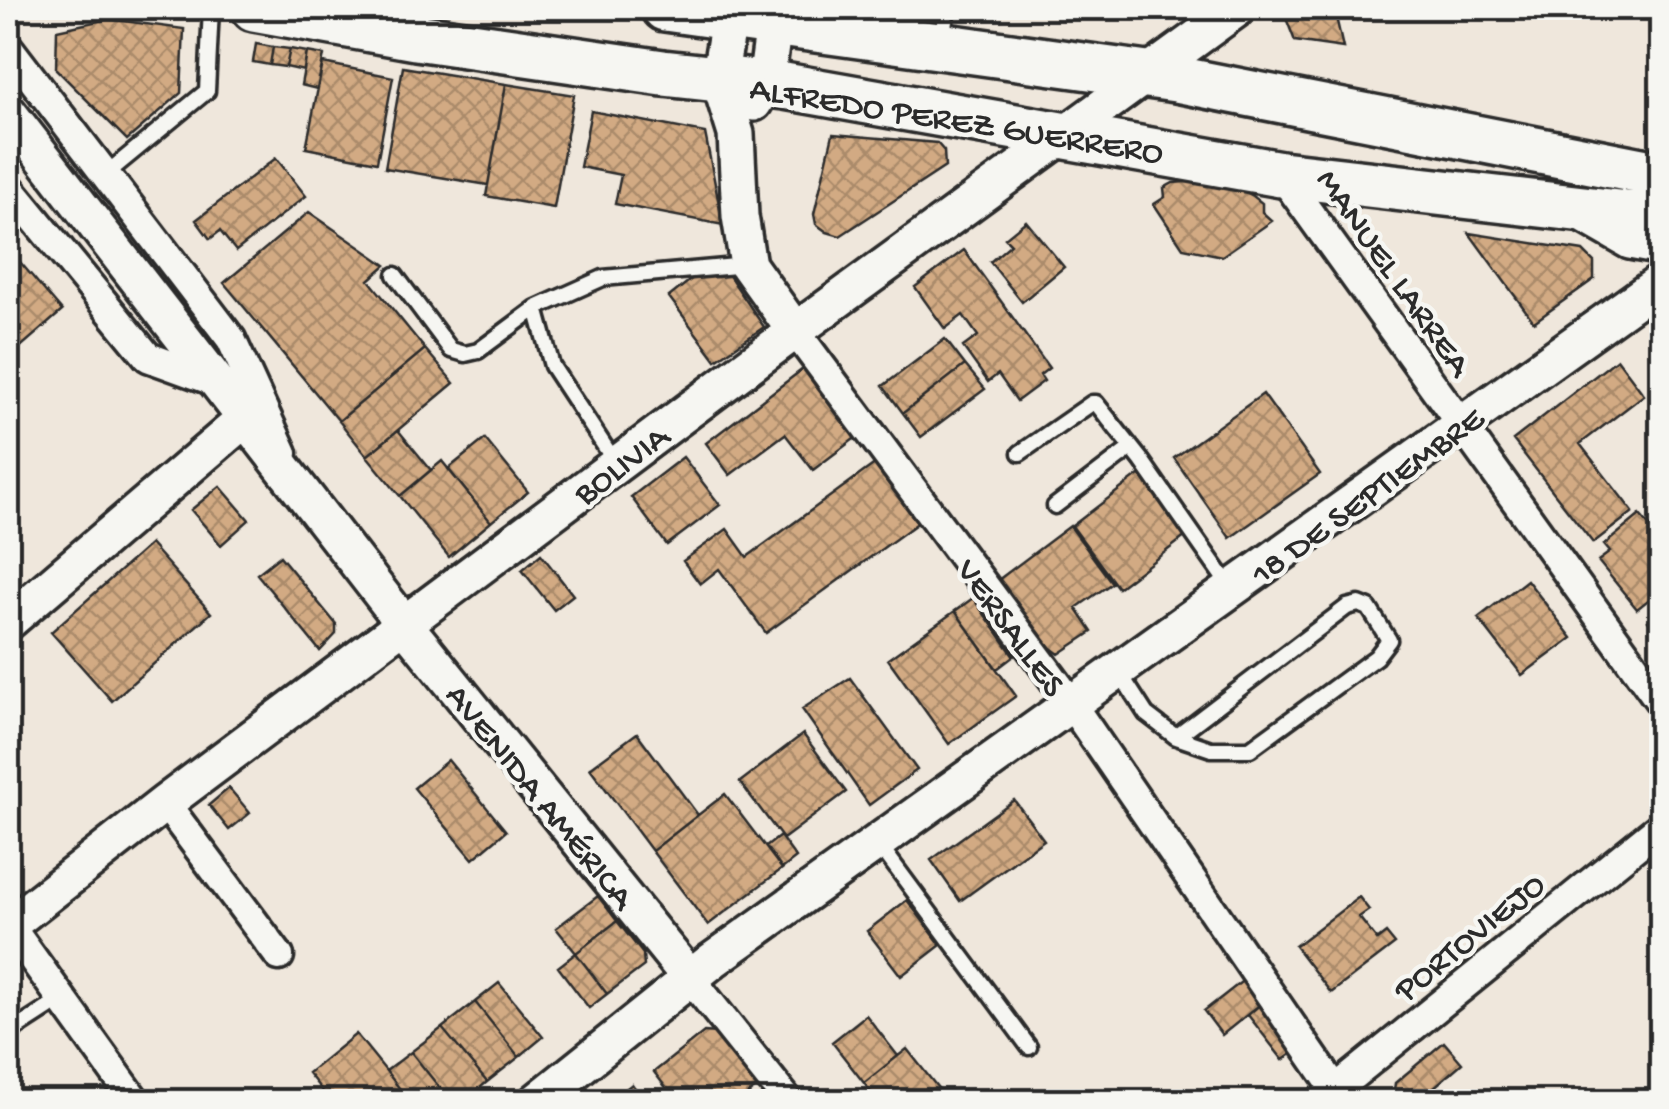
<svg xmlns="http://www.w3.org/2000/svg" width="1669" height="1109" viewBox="0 0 1669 1109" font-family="'Gochi Hand',sans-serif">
<defs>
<pattern id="building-cross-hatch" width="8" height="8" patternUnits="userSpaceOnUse" patternTransform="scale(2.5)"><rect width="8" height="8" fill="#d2aa83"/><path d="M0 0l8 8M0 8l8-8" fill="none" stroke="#ab8b6b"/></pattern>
</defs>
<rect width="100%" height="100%" fill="#efe7dc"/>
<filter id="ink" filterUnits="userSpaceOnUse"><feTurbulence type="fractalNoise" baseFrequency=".01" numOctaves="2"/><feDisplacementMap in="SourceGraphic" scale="20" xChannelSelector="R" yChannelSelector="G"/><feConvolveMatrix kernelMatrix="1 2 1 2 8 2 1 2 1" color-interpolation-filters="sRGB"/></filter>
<g filter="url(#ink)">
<path fill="url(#building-cross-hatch)" stroke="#2b2b2b" stroke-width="2.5" d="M1282,8H1334L1343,48L1295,41Z
M108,19L184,29L181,93L127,140L56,69L57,30Z
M256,44L273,47L270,65L253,62Z
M273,47L290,49L286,67L270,65Z
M290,49L307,52L304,71L286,67Z
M307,52L324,55L317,89L301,85Z
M323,63L393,77L377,162L306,148Z
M403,67L506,84L488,185L385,168Z
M506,84L574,95L554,208L486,196Z
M591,111L705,133L723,225L615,204L621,175L580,167Z
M833,134L937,143L944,151L945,167L840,236L827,232L816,224L814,214Z
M276,158L306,196L236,251L220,231L210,239L196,220Z
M1198,181L1238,188L1253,196L1262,203V212L1272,221L1222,256L1183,248L1154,204L1165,197L1164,188L1173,183Z
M309,212L386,265L369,280L425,349L339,421L224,283Z
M1026,221L1064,267L1022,302L990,262L1011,244L1005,238Z
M1469,233L1583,251L1594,262V279L1534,322Z
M964,250L1049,368L1040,375L1044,381L1017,401L998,374L988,382L963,347L978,336L963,315L945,329L915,287Z
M20,262L62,311L16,351L8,341V273Z
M726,271L764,327L716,360L669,297L698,274Z
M945,339L965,365L903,413L883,386Z
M425,349L454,383L367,456L339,421Z
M1617,359L1644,395L1580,444L1633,512L1593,543L1513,440Z
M965,365L985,389L921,437L903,413Z
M803,369L809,371L858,436L813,470L785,434L730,475L706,443Z
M1263,394L1320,474L1230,538L1174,458Z
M398,430L431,470L400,496L367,456Z
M485,439L528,492L491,522L448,469Z
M683,457L720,505L667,545L631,497Z
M442,461L491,522L449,557L400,496Z
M876,463L919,522L766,633L719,569L700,584L683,561L727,529L747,557Z
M1144,471L1190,533L1118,588L1072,526Z
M220,486L249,520L221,545L191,510Z
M1640,515L1662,541V589L1637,609L1598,561L1610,552L1604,545Z
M1070,526L1112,583L1076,608L1092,632L1059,654L1047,645L998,580Z
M150,544L211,613L112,701L51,632Z
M541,554L573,595L554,610L522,570Z
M280,556L336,624V634L320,651L257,574Z
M1527,580L1572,638L1522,675L1478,618Z
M973,598L1014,656L997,669L955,611Z
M955,611L1016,696L949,744L888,659Z
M1662,611V638L1648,621Z
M850,678L917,770L869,805L802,709Z
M637,733L698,815L652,851L590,768Z
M803,734L846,792L783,839L740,782Z
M448,760L506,831L473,859L414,788Z
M229,788L250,813L229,830L209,805Z
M725,794L782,869L708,925L652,851Z
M1014,800L1044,840L960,901L931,860Z
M780,836L796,858L782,869L766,847Z
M598,896L617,921L576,953L556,928Z
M1359,897L1369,910L1359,917L1377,940L1386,933L1395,944L1331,993L1295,946Z
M907,900L941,945L901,976L867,931Z
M617,921L643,954L644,966L607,994L576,953Z
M576,953L607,994L589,1008L558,967Z
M1245,979L1263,1002L1222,1035L1204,1011Z
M499,983L543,1037L519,1057L475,1002Z
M475,1002L519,1057L487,1082L442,1028Z
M1263,1002L1299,1049L1283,1060L1248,1015Z
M866,1015L898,1056L864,1083L832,1042Z
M442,1028L487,1082L463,1102H451L411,1052Z
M704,1032L716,1033L758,1086L742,1099L743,1102H677L654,1072Z
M356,1034L386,1071L410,1102H331L308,1073Z
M1444,1042L1462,1063L1417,1102H1399L1394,1090L1395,1083Z
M907,1049L949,1102H878L864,1083Z
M411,1052L451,1102H410L386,1071Z
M632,1084L645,1102H609Z"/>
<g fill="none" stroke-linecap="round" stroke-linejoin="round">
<g stroke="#2b2b2b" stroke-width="21">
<path id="service" d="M942,41L947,8
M106,174L207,91L211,8
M395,275L451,350L465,354L478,351L536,308L603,278L747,265
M536,308L552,366L617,465
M1020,453L1092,403H1096L1142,461L1232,590
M1055,506L1131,448
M1359,604L1369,608L1389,640L1376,657L1250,749H1211L1176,737L1347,607Z
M1119,672L1146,714L1176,737
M878,843L1029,1047
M8,1034L62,999"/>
</g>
<g stroke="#2b2b2b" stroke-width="35">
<path id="minor" d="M8,47L231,339L283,453
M1281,174L1662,704
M8,186L148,357L217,382
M795,331L1058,685L1344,1102
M165,803L279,956
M8,924L136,1102
M690,978L789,1102
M1321,1101L1662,825"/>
</g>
<g stroke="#2b2b2b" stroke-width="42">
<path id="tertiary" d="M731,8L719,79L736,134L740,216L748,265L795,331
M754,103L766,83L776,8
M8,112L405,625L690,978
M1583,214L1630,241L1662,247
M8,622L246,418
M8,926L165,803L795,331L1238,8
M536,1102L713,960L1662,281"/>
</g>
<g stroke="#2b2b2b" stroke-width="52">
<path id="primary" d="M254,8L416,37L663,73L784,86L1281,174L1662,218
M665,8L1176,79L1662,175"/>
</g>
<use href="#service" stroke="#f6f6f2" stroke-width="14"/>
<use href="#minor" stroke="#f6f6f2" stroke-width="28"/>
<use href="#tertiary" stroke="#f6f6f2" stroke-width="35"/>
<use href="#primary" stroke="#f6f6f2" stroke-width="45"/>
</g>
</g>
<g text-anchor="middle" stroke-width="9" stroke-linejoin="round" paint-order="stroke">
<g font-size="35" fill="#2b2b2b" stroke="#f6f6f2">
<text transform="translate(957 118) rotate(9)" y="12">ALFREDO PEREZ GUERRERO</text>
<text transform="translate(1396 271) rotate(55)" y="12">MANUEL LARREA</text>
<text transform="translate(620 463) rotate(-37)" y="12">BOLIVIA</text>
<text transform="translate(1366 494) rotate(-36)" y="12">18 DE SEPTIEMBRE</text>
<text transform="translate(1013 626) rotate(54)" y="12">VERSALLES</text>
<text transform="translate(542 795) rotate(51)" y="12">AVENIDA AMÉRICA</text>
<text transform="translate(1468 935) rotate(-39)" y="12">PORTOVIEJO</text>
</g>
</g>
<rect width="1669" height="1109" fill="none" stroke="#f6f6f2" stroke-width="40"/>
<rect x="20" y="20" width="1629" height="1069" fill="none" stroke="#2b2b2b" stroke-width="4" filter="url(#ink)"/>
</svg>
